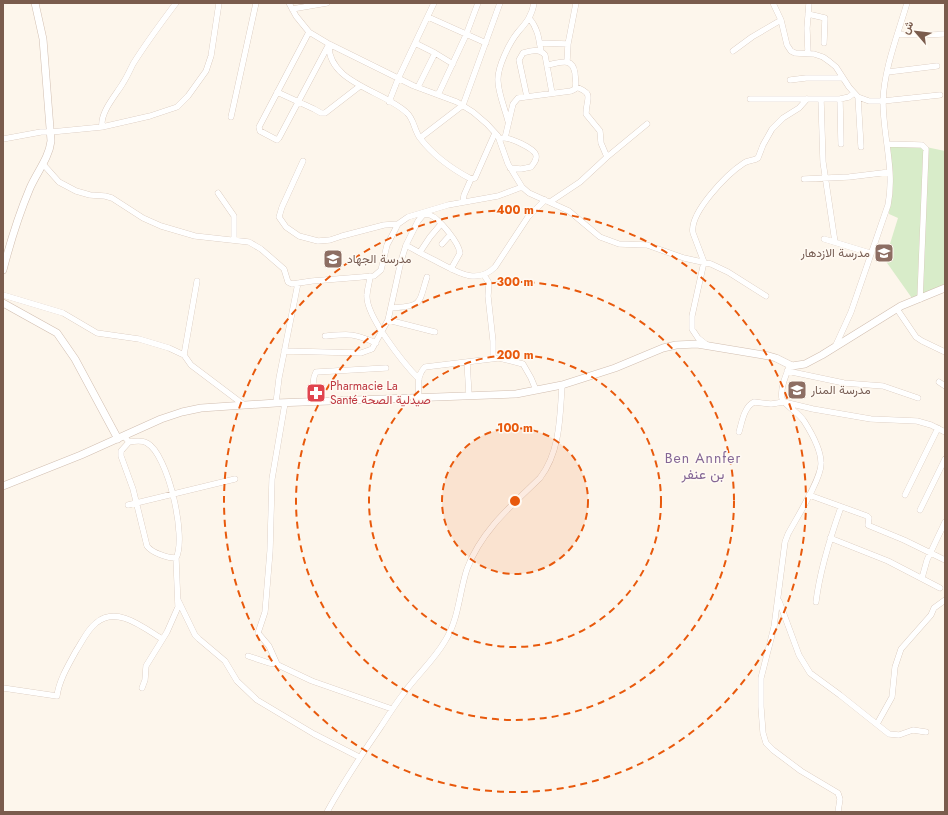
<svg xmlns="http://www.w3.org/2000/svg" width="948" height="815" viewBox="0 0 948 815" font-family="Jost,Vazirmatn,sans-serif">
<rect width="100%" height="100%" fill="#fdf6ec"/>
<path fill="#d8ecc9" d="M888,143L926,147L945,151V288L914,301L885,260L898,218L889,214L891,179Z"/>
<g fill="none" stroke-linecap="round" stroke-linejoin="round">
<g stroke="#d1beb0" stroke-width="6">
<path id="minor" d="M289,3L296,16L309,32L329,44L414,86L457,102L473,112L487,124L498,136L508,164L522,187L529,193L569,211L600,237L619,244L647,245L684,258L711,264L728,272L766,296
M773,3L781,20L787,45L791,51L795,53L814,54L823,57L830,62L836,67L849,87L858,97L869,101H883L940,95
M292,9L327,3
M808,14L825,18L824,43
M428,17L486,43
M529,18C538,28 539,39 541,52
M309,32L259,127L260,131L277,140L279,138L328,46
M898,34L921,35L944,34
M415,43L435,53L418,87
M540,43L568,44
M329,44C327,83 385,91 407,113C414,119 414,130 420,138C433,155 452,169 471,179L475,178L495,133
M733,51L752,37L781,20
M435,53L453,64
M808,53L807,28L809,3
M567,62L568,44L576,3
M888,72L937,66
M790,80L806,78H843
M576,87C595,94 586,98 586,114L600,131L601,143L607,157
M277,92L314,109L321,113H325L360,86
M438,95L466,35L478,3
M527,97L519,60L523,53C531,51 539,48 545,55L552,93
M858,97L861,147
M750,99H840L849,97L854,93
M821,99L823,162L835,242
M840,99L841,144
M389,102L398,79L434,3
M231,117L256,3
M508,121C505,109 498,92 498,81C497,68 509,43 518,32C526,23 532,16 534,3
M102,127C100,112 116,95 123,83C127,77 130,70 133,64C146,43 161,23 176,3
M420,138L463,105L500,3
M503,138C509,137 534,148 536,155C537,160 534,163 531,167L521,169L510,168
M505,138L513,104L518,98L571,91L575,89C577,84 575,79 575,73C572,56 560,63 547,65
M3,139L41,132H51L102,127L150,116L177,107L188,96L206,71L211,56L219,3
M888,144L922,145L926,149L920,299
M303,161L282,207L279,217L286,227L299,236L318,241L330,240L342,236L384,225L398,224
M43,164L59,182L76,191L90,195L105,196L112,198L143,218L161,226L195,236L249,242L261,249L284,269L288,282L292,284L312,281L374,276L381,270L387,245L396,228L398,224L408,217L448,205L498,196L522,187
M804,179L849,177L890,172
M218,193L234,216V240
M463,201L464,195L471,179
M550,202L580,182L607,157L647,124
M824,239L870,253
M442,244L450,235
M406,245C416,251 426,256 436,261C456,271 476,286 495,267L528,217L545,200
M420,252L430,237L441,224
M484,275L489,283L488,296L493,341V358
M370,276C370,283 367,288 367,295C365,315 404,364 419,379
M3,295L63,313L97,333L139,339L169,348L184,355L191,365L244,405
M391,308C423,306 418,305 427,277
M897,309L916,337L922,341L945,352
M388,320L435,332
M325,336C349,334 354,333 376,343
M707,345L698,338L692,329V316L704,262L693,233C689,213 727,174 744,163C748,160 754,161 758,158L763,145L772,129L783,118L799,108L807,99
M835,347L851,312L888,205C895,171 883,136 883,101C884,69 898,34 907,3
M284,351L361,353L372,349L388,320L401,261L406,245L418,221L423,215C426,214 427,214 430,215C439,218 459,243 460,253L451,269
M184,355L197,281
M467,362L469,395
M790,365C786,375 780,388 782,399C788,408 798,412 804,421C811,432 821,449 821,463C822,478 796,519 788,534L785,542L774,627L761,678V707L763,733L766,743L773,750L801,771L838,793L840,799L838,812
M787,371L844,383L883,386L918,398
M939,382L945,386
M419,397C418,386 417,375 425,367L499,358L523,364L531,378L536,390
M311,402L314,377L316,372L386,368
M276,403L279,378L298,283
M285,403L272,479L270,551L265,612L258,633L269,646L277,664L278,665L312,681L392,709
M739,432C742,422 744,407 754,402L771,404L784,402L813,409L871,419L917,421L931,425L945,432
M124,436L129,442C135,441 142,440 147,443C168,454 187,538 176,558C168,558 152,553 147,546L133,489L121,456V451L129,442
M809,495L867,516L869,518L868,525L870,526L904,540L945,560
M905,495L938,428
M128,505L235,479
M920,510L945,459
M830,538L888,561L940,588
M922,578L927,560L945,522
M178,600L195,635L199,639L225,661L237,681L257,700L314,734L359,757
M779,601L799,655L810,673L840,695L889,734L899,735L913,730L926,732
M816,602C820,569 830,538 841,507
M248,656L269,663L277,664
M3,688L57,696C59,680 69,664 76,651C82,642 87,630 96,623C117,605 144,628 162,639
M142,688L145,680L146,666L167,632L178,607L176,558
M877,724L892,697L895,667L901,649L931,615L934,608L945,600
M327,812C344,781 362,754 382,725C389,714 396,703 404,693C417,675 434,660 445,641C459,619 459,593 467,569C481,531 512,505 540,478C560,452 560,417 562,385"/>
</g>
<g stroke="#d1beb0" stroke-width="8">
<path id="tertiary" d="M3,270C10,243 19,214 30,188C37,172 49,158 51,141L43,39L35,3
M3,303L57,333L75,359L118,439
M3,486L81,455L161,419L182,412L201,408L276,403L516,394L562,385L615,368L663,348L676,345L697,344L769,356L776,358L792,366L805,364L822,355L901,306L945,288"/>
</g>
<use href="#minor" stroke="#fff" stroke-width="5.5"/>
<use href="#tertiary" stroke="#fff" stroke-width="7"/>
</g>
<circle cx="515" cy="501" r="73" fill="#e8590c" fill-opacity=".12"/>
<g fill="none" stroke="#e8590c" stroke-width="2" stroke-dasharray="7 5">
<circle cx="515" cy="501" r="73"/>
<circle cx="515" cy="501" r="146"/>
<circle cx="515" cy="501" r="219"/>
<circle cx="515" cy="501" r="291"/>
</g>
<defs>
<g id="school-square" transform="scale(1)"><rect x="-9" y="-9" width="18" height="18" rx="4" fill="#8d6e63" stroke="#fffaf3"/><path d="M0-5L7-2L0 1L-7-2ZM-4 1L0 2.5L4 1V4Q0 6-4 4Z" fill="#fff"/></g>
<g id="pharmacy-square" transform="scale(1)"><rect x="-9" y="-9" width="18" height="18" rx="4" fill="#e0444e" stroke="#fffaf3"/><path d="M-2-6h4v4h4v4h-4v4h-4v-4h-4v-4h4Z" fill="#fff"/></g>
</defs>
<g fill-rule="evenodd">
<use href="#school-square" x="884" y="253"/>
<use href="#school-square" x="333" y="259"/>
<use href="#school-square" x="797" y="390"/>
<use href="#pharmacy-square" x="316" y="393"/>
</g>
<g text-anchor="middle" stroke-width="3" stroke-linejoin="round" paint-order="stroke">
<g font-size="12" fill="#785e54" stroke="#fffaf3" text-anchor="start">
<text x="870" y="257" text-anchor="end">مدرسة الازدهار</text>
<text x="347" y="263">مدرسة الجهاد</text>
<text x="811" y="394">مدرسة المنار</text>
</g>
<g font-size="12" fill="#be3a42" stroke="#fffaf3" text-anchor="start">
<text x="330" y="390">Pharmacie La<tspan x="330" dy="14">Santé صيدلية الصحة</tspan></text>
</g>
<g font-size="14" letter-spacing="1" fill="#846695" stroke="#fffaf3">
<text x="703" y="463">Ben Annfer<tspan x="703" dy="16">بن عنفر</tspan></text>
</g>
</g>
<circle cx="515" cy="501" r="6" fill="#e8590c" stroke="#fffaf3" stroke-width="2"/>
<g font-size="12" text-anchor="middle" font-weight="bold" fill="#e8590c" stroke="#fffaf3" stroke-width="3" stroke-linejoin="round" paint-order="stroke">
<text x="515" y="214">400 m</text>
<text x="515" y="286">300 m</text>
<text x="515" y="359">200 m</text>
<text x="515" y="432">100 m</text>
</g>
<rect width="948" height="815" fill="none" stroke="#7a5c4d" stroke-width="8"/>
<g transform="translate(916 32) rotate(298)" stroke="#fffaf3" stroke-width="3" paint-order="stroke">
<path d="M0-3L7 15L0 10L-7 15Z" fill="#7a5c4d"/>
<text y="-6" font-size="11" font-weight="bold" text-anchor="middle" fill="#7a5c4d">ش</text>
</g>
</svg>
